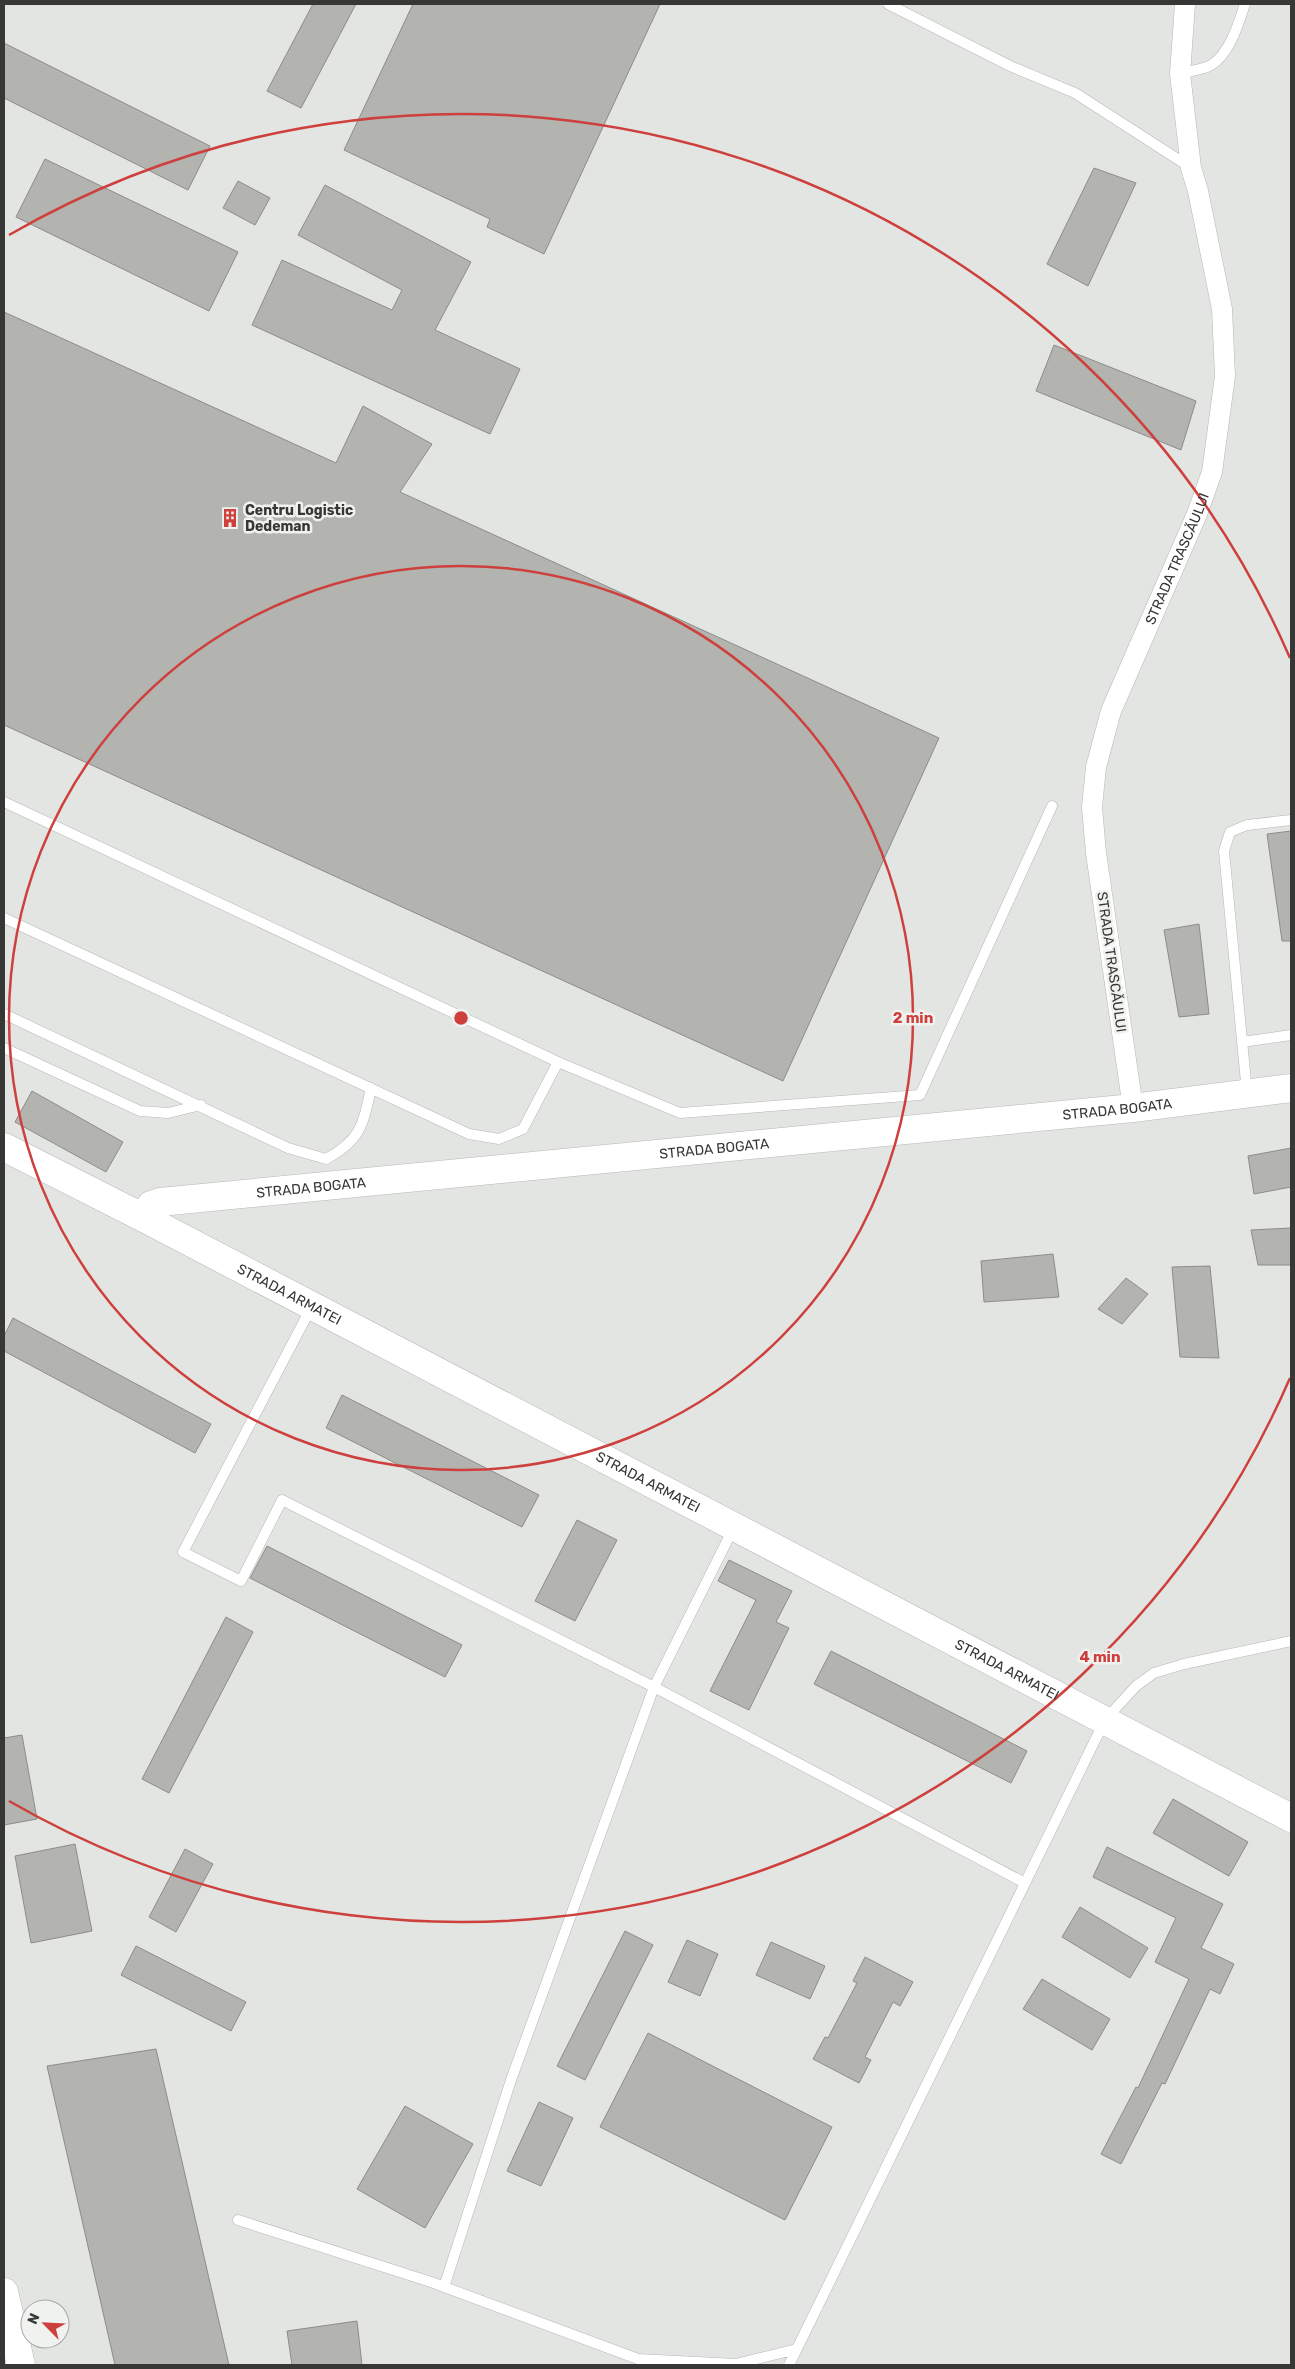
<svg xmlns="http://www.w3.org/2000/svg" width="1295" height="2369" viewBox="0 0 1295 2369" font-family="Rubik,sans-serif">
<rect width="100%" height="100%" fill="#e3e5e2"/>
<path fill="#b3b4b0" stroke="#8c8c88" d="M313,4H356L301,108L267,91Z
M413,4H660L544,254L487,227L490,219L344,150Z
M4,43L210,146L188,190L4,98Z
M45,159L238,252L209,311L16,217Z
M1094,168L1136,183L1088,286L1047,264Z
M238,181L270,198L255,225L223,208Z
M325,185L471,262L435,330L520,369L490,434L252,325L282,260L392,310L402,290L298,235Z
M4,312L336,463L363,406L432,444L400,492L939,738L783,1081L4,725Z
M1054,345L1196,401L1181,450L1036,391Z
M1291,831V941H1282L1267,834Z
M1199,924L1209,1014L1179,1017L1164,930Z
M32,1091L123,1142L106,1172L15,1122Z
M1291,1148V1187L1254,1194L1248,1156Z
M1291,1228V1265H1258L1251,1230Z
M1053,1254L1059,1297L984,1302L981,1261Z
M1210,1266L1219,1358L1180,1357L1172,1267Z
M1126,1278L1148,1294L1122,1324L1098,1309Z
M13,1318L211,1424L195,1453L4,1351V1336Z
M342,1395L539,1495L522,1527L326,1428Z
M577,1520L617,1540L575,1621L535,1601Z
M267,1546L462,1645L445,1677L250,1578Z
M729,1560L792,1591L776,1622L789,1628L749,1710L710,1691L756,1600L718,1581Z
M226,1617L253,1632L169,1793L142,1779Z
M831,1651L1027,1751L1011,1783L814,1684Z
M22,1735L37,1819L4,1825V1738Z
M1173,1799L1248,1842L1229,1876L1153,1833Z
M75,1844L92,1931L31,1943L15,1856Z
M1107,1847L1223,1904L1201,1948L1234,1964L1220,1994L1210,1989L1165,2084L1162,2083L1121,2164L1101,2154L1136,2087L1138,2088L1189,1979L1155,1962L1176,1918L1093,1877Z
M185,1849L213,1864L176,1932L149,1917Z
M1080,1907L1148,1948L1130,1978L1062,1937Z
M625,1931L653,1945L585,2080L557,2066Z
M687,1940L718,1954L700,1996L668,1982Z
M771,1942L825,1966L810,1999L756,1975Z
M136,1946L246,2002L231,2031L121,1975Z
M865,1957L913,1982L900,2006L893,2002L865,2057L871,2060L859,2083L813,2059L825,2037L828,2038L857,1983L853,1981Z
M1042,1979L1110,2019L1092,2050L1023,2009Z
M648,2033L832,2127L785,2220L600,2127Z
M156,2049L229,2365H115L47,2066Z
M539,2102L573,2118L541,2186L507,2171Z
M405,2106L473,2144L425,2228L357,2189Z
M357,2321L362,2365H292L287,2331Z"/>
<g fill="none" stroke-linecap="round" stroke-linejoin="round">
<g stroke="#b6b8b5" stroke-width="11">
<path id="service" d="M888,4L1010,66L1075,93L1190,167
M1180,74C1189,71 1199,70 1207,67C1228,59 1239,23 1245,4
M4,802L558,1062L680,1113L920,1095L1052,806
M4,918L469,1134L499,1139L523,1129L558,1062
M4,1014L288,1148L326,1159C361,1140 363,1125 371,1088
M1242,1042L1291,1035
M4,1048L140,1111L168,1113L201,1105
M1247,1093L1224,851L1230,832L1247,825L1291,820
M312,1306L183,1552L241,1581L282,1500L654,1687L1025,1883
M238,2220L431,2282L638,2359L736,2364L797,2349
M444,2287L511,2080L654,1687L734,1527
M789,2365L1105,1720L1136,1686L1154,1673L1184,1664L1291,1641"/>
</g>
<g stroke="#b6b8b5" stroke-width="21">
<g id="minor">
<path id="s1" d="M1133,1108L1096,853L1092,807L1096,767L1111,711L1197,514L1212,472L1225,376L1222,309L1198,191L1191,168L1183,99L1180,74L1185,4"/>
</g>
</g>
<g stroke="#b6b8b5" stroke-width="29">
<g id="secondary">
<path id="s2" d="M144,1218L151,1205L160,1202L1133,1108L1291,1088"/>
</g>
</g>
<g stroke="#b6b8b5" stroke-width="29">
<g id="primary">
<path id="s3" d="M4,1147L144,1218L1291,1818"/>
<path d="M4,2292L21,2365"/>
</g>
</g>
<use href="#service" stroke="#fff" stroke-width="10"/>
<use href="#minor" stroke="#fff" stroke-width="20"/>
<use href="#secondary" stroke="#fff" stroke-width="28"/>
<use href="#primary" stroke="#fff" stroke-width="28"/>
</g>
<g fill="none" stroke="#ce403d" stroke-width="2.5">
<circle cx="461" cy="1018" r="452"/>
<path d="M1290 1378A904 904 0 0 1 9 1801M9 235A904 904 0 0 1 1290 658"/>
</g>
<defs>
<g id="building-bare" transform="scale(1.5)"><path d="M-4-6H4V6H1V3H-1V6H-4ZM-2.5-4.3h1.7v1.8h-1.7ZM.8-4.3h1.7v1.8H.8ZM-2.5-1h1.7V.8h-1.7ZM.8-1h1.7V.8H.8Z" fill="#ce403d" stroke="#f0f2ef" stroke-width="2.5" paint-order="stroke"/></g>
</defs>
<g fill-rule="evenodd">
<use href="#building-bare" x="230" y="518"/>
</g>
<g text-anchor="middle" stroke-width="5" stroke-linejoin="round" paint-order="stroke">
<g font-size="14" font-weight="bold" fill="#373836" stroke="#f0f2ef" text-anchor="start">
<text x="245" y="515">Centru Logistic<tspan x="245" dy="16">Dedeman</tspan></text>
</g>
<g font-size="14" fill="#373836" stroke="#f0f2ef">
<text dy="5" stroke="none"><textPath href="#s1" startOffset="568">STRADA TRASCĂULUI</textPath></text>
<text transform="translate(1112 962) rotate(82)" y="5">STRADA TRASCĂULUI</text>
<text dy="5" stroke="none"><textPath href="#s2" startOffset="986">STRADA BOGATA</textPath></text>
<text dy="5" stroke="none"><textPath href="#s2" startOffset="581">STRADA BOGATA</textPath></text>
<text dy="5" stroke="none"><textPath href="#s2" startOffset="176">STRADA BOGATA</textPath></text>
<text dy="5" stroke="none"><textPath href="#s3" startOffset="321">STRADA ARMATEI</textPath></text>
<text dy="5" stroke="none"><textPath href="#s3" startOffset="726">STRADA ARMATEI</textPath></text>
<text dy="5" stroke="none"><textPath href="#s3" startOffset="1131">STRADA ARMATEI</textPath></text>
</g>
</g>
<circle cx="461" cy="1018" r="8" fill="#ce403d" stroke="#f0f2ef" stroke-width="2.5"/>
<g font-size="15" text-anchor="middle" font-weight="bold" fill="#ce403d" stroke="#f0f2ef" stroke-width="5" stroke-linejoin="round" paint-order="stroke">
<text x="913" y="1023">2 min</text>
<text x="1100" y="1662">4 min</text>
</g>
<rect width="1295" height="2369" fill="none" stroke="#373836" stroke-width="10"/>
<g transform="translate(45 2324) rotate(294)"><circle r="24" fill="#f0f2ef" stroke="#a6a8a5"/>
<path d="M0-4L9 19L0 12L-9 19Z" fill="#ce403d"/>
<text y="-8" font-size="14" font-weight="bold" text-anchor="middle" fill="#373836">N</text>
</g>
</svg>
